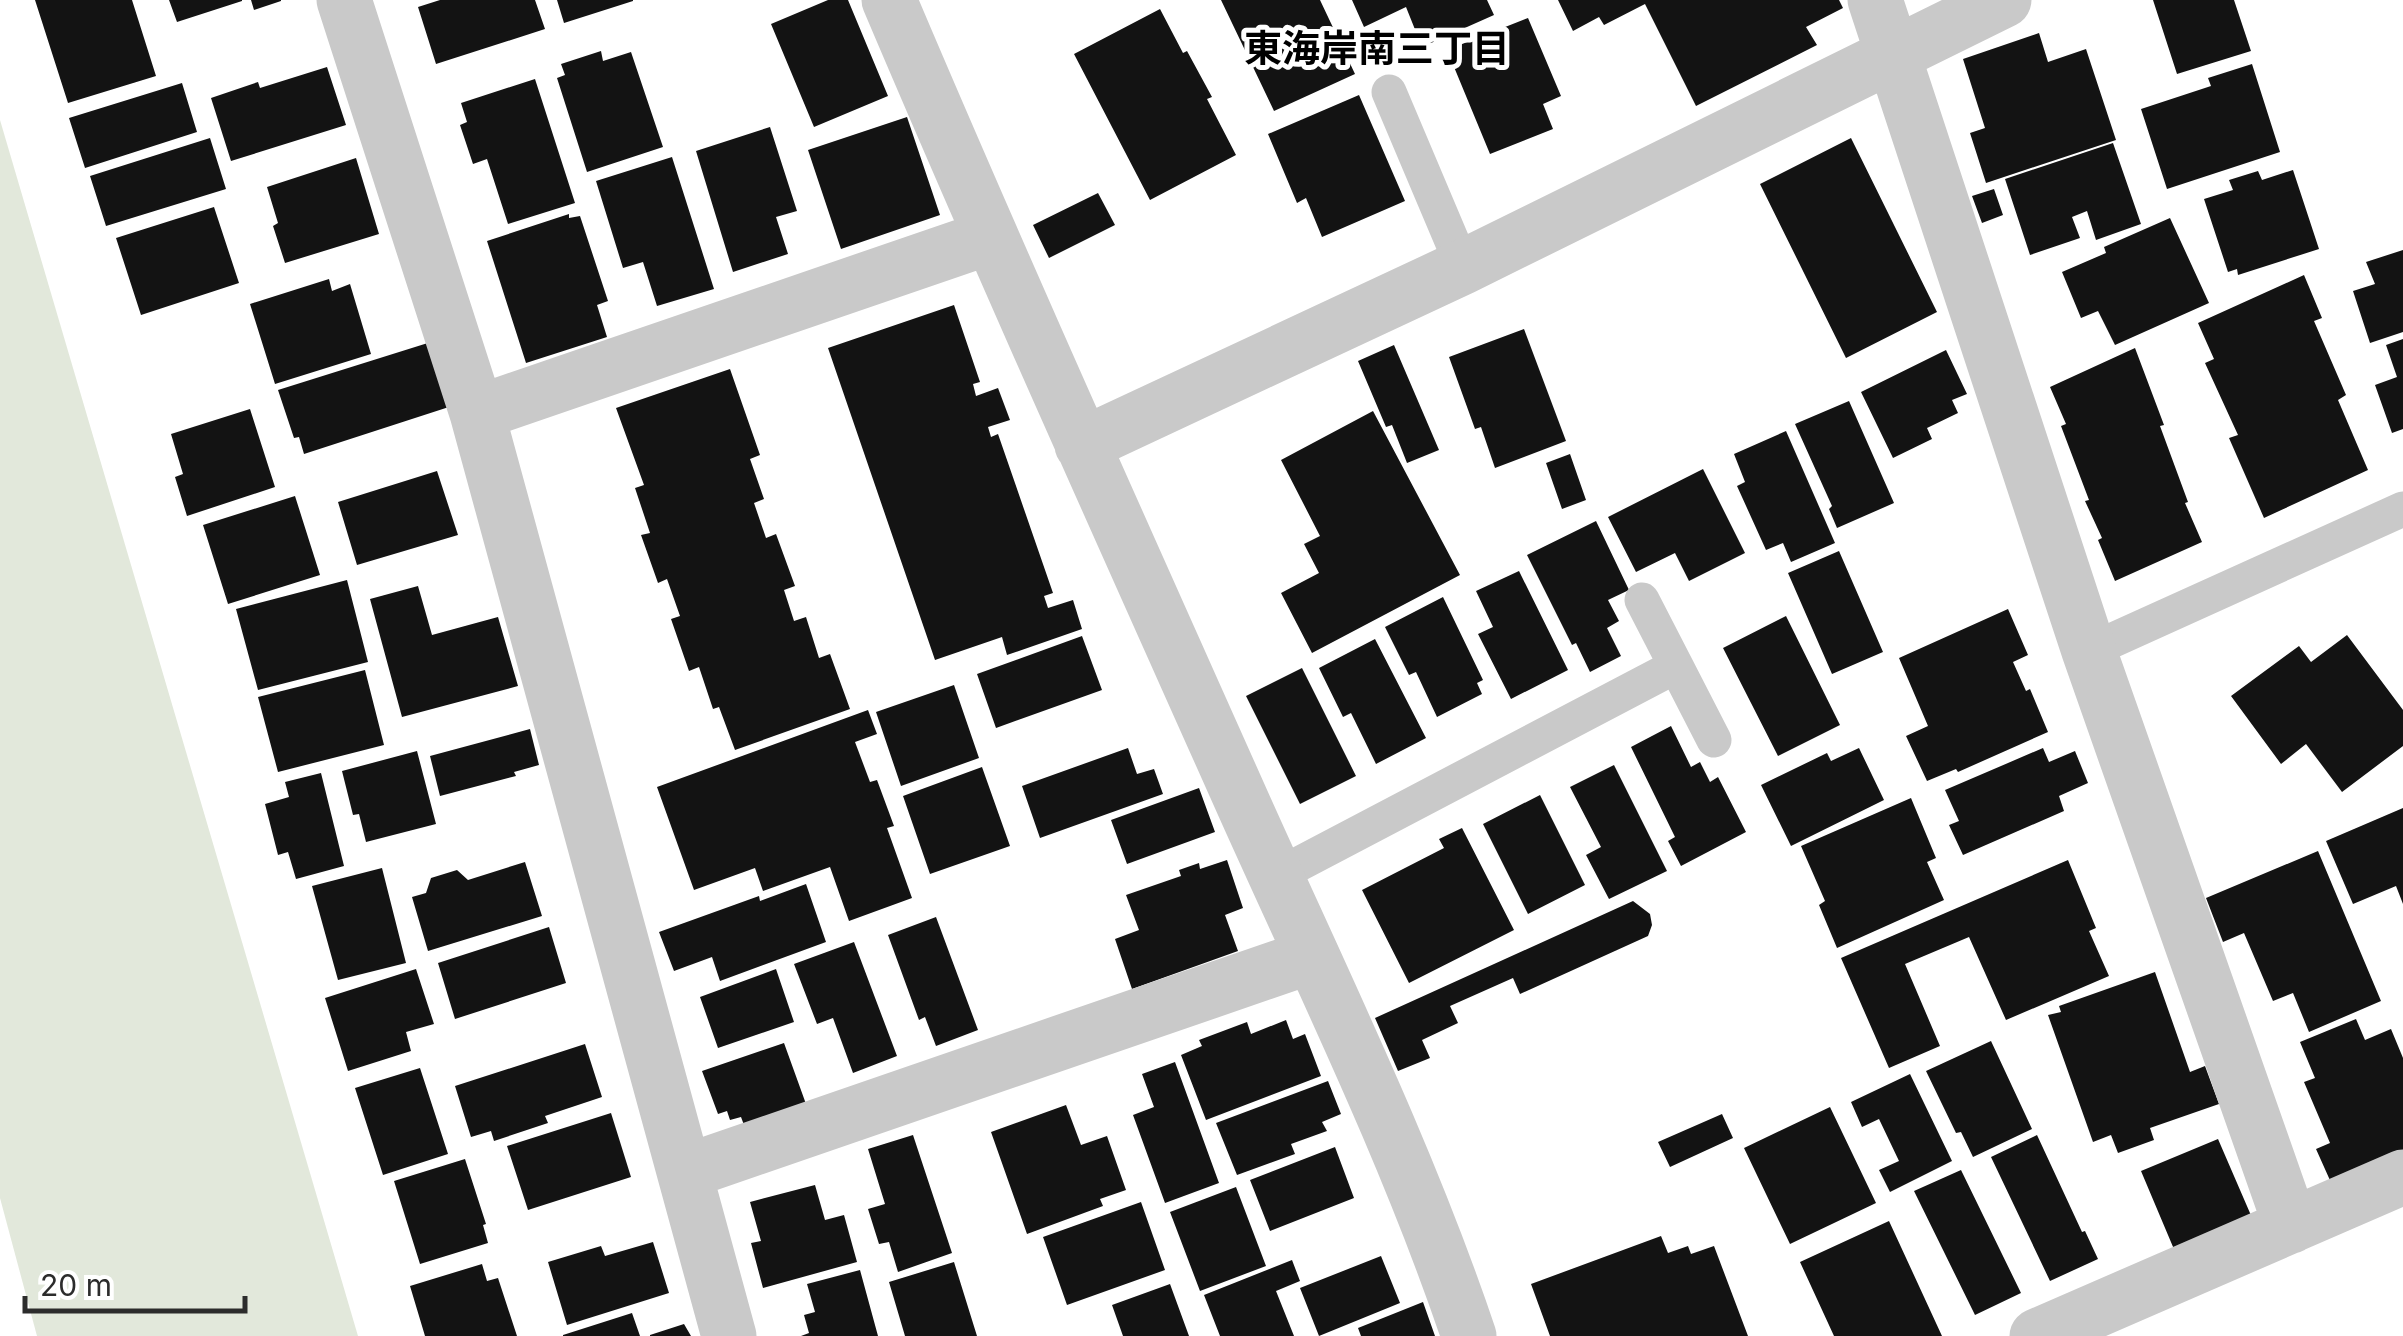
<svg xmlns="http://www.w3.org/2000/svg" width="2403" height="1336" viewBox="0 0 2403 1336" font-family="Inter,'Noto Sans JP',sans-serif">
<rect width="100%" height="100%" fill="#fff"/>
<path fill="#e2e8db" d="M0,120L358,1336H37L0,1198Z"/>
<path fill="#131313" d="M35,0H132L156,76L68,103Z
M169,0H242V1L177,22Z
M251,0H281V1L254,10Z
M440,0H535L545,29L436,64L418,7Z
M557,0H633V1L564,23Z
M828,0H848L888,96L814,127L771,24Z
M1221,0H1320L1355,74L1274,111Z
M1352,0H1487L1494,15L1422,47L1406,7L1364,27Z
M1558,0H1839L1843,8L1806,27L1817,45L1696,106L1645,4L1604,25L1599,17L1573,31Z
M2153,0H2234L2251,51L2177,74Z
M1160,9L1183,53L1187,51L1212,97L1207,99L1236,155L1150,200L1074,54Z
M1528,18L1561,96L1543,104L1553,129L1490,154L1447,50Z
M2039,33L2048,62L2086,49L2116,140L1986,183L1970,133L1985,128L1963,59Z
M601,51L603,61L631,52L663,147L587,172L557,78L565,75L561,64Z
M2252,64L2280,152L2167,189L2141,109L2211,86L2208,78Z
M327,67L346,125L231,161L211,98L258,82L260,88Z
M535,79L575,203L508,224L487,159L473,164L460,125L467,122L461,103Z
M182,83L197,132L85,168L69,118Z
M1359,95L1405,201L1322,237L1306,198L1297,203L1268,134Z
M907,117L940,215L841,249L808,150Z
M770,127L797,211L776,217L788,254L733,272L696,151Z
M210,138L226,189L106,226L90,176Z
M1851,138L1937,312L1846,358L1760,184Z
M2113,143L2141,224L2096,240L2087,211L2072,217L2080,238L2030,255L2005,179Z
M672,157L714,289L657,306L643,262L623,268L596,181Z
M356,158L379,234L285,263L273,226L278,223L267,187Z
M2293,170L2319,249L2238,275L2237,269L2228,272L2204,199L2233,190L2229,180L2258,171L2262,180Z
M1994,189L2003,215L1982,223L1972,196Z
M1098,193L1115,225L1049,258L1033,225Z
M214,207L239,283L141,315L116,238Z
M569,214V218L580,216L608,301L597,305L607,337L526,363L487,241Z
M2170,218L2209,303L2115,345L2098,311L2081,318L2062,272L2106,253L2104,247Z
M2403,250V332L2370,343L2353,291L2375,284L2366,262Z
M2304,275L2322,318L2314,321L2346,395L2338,400L2368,470L2264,518L2229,438L2238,435L2205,363L2214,359L2198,323Z
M329,279L332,291L350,284L371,354L275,384L250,304Z
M954,305L980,382L973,384L976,396L998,388L1010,420L988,427L991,437L998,434L1053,593L1044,596L1048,608L1073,600L1082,629L1007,655L1002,637L935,660L828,348Z
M1524,329L1566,441L1495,468L1481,427L1475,429L1449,357Z
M2403,339V429L2392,433L2375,385L2397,377L2386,345Z
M431,342L452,406L304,454L299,437L294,438L278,390Z
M1394,345L1439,450L1407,463L1392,425L1386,427L1358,361Z
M2135,348L2164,425L2160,426L2188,502L2185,503L2202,542L2115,581L2098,540L2102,538L2085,501L2089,500L2061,426L2066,424L2050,387Z
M1946,350L1967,394L1952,400L1958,413L1927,428L1932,439L1893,458L1861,392Z
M730,369L760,455L750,459L764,499L754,503L766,538L776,534L795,586L784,590L794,621L806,617L819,658L830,654L850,709L735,750L719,707L713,709L699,667L689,671L671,619L680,616L667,579L658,583L641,535L650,533L635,488L644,485L616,408Z
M1849,401L1894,503L1837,528L1829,509L1832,506L1795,424Z
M250,409L275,487L187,516L175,477L183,474L171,434Z
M1373,411L1460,575L1312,653L1281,593L1319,573L1304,544L1320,536L1281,460Z
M1786,431L1835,543L1791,562L1783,543L1766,550L1737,486L1745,482L1734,454Z
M1570,454L1586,500L1562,509L1546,463Z
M1703,469L1745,553L1689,581L1675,553L1636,572L1608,517Z
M437,471L458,535L357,565L338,502Z
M295,496L320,575L228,604L203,525Z
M1596,521L1629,590L1608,600L1619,621L1607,628L1621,656L1590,672L1576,643L1572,645L1527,555Z
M1839,551L1883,652L1832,674L1788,573Z
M1519,571L1568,670L1511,699L1478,634L1493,627L1476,591Z
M347,580L368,662L258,690L236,609Z
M418,586L432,635L498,617L518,686L402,717L370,599Z
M1443,597L1483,680L1477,683L1482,694L1437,717L1416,672L1409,675L1385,627Z
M2008,609L2028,655L2013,662L2026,691L2030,689L2048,732L1958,772L1956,769L1927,781L1906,736L1928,726L1899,658Z
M1786,616L1840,725L1778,756L1723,648Z
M2347,635L2403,710V746L2342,792L2306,744L2281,764L2231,696L2299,646L2311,662Z
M1082,636L1102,690L996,728L977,674Z
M1375,639L1426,738L1376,764L1351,713L1343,717L1319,668Z
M1302,668L1356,776L1300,804L1246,696Z
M365,670L384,745L278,772L258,697Z
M954,685L979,758L901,786L876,712Z
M868,710L877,734L855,742L870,782L877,780L894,826L887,828L912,898L849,921L830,867L763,891L755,868L694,890L657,787Z
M1671,726L1691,767L1700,762L1710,782L1718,777L1746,832L1681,866L1668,841L1675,837L1631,747Z
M530,729L539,765L514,772L516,776L440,796L430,756Z
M1128,748L1137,774L1154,769L1163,794L1040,838L1022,786Z
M1859,748L1884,800L1791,846L1761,785L1827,753L1831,761Z
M2043,748L2049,762L2075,751L2088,783L2059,796L2064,811L1963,855L1949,825L1959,821L1945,790Z
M417,751L436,824L366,842L359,814L353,815L342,771Z
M1614,765L1667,871L1609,899L1586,855L1601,847L1570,787Z
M982,767L1010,846L930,874L903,796Z
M321,773L344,866L296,879L288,852L278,855L265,804L289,797L285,782Z
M1199,788L1215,832L1127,864L1111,820Z
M1540,795L1585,885L1528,914L1483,824Z
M1911,798L1936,858L1927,862L1944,900L1837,948L1819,905L1825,901L1801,846Z
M2403,808V904L2396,886L2353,904L2326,841Z
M1462,828L1514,930L1409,983L1362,890L1444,848L1439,839Z
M2318,851L2381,1001L2309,1032L2293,993L2273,1001L2244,933L2223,942L2206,898Z
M1227,860L1243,908L1225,915L1238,951L1132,989L1115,939L1139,930L1126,895L1181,876L1179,870L1199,863L1200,869Z
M2068,860L2096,928L2089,931L2109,976L2006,1020L1969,937L1905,964L1940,1046L1889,1068L1841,958Z
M525,862L542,916L428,951L412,897L426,893L431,878L457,870L468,880Z
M382,868L406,963L338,980L312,886Z
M806,884L826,942L720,981L712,957L674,971L659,932L759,896L760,901Z
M1633,901L1650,914L1652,925L1648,936L1520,994L1513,978L1450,1006L1458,1023L1422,1040L1430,1058L1398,1071L1375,1018Z
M936,917L978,1030L936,1046L925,1017L919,1020L888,935Z
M549,927L566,983L455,1019L438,963Z
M854,942L897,1056L853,1073L833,1018L817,1024L794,964Z
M416,969L434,1024L406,1032L411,1051L348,1071L325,998Z
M776,969L794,1022L718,1048L700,997Z
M2155,972L2190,1072L2205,1066L2219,1104L2150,1128L2154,1140L2118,1153L2111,1135L2093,1142L2048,1015L2061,1012L2059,1006Z
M2356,1019L2365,1040L2391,1029L2403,1058V1157L2333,1187L2316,1149L2330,1143L2304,1082L2315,1078L2300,1042Z
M1286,1020L1293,1039L1305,1034L1321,1076L1206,1120L1181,1055L1202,1046L1199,1040L1247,1022L1251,1034Z
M1991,1041L2032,1129L1973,1157L1961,1132L1956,1133L1926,1071Z
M784,1043L806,1104L744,1125L741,1117L730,1120L727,1111L718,1114L702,1071Z
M585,1044L602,1097L545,1116L548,1123L494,1141L491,1131L471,1137L455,1086Z
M1175,1062L1219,1183L1165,1203L1133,1115L1154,1107L1142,1074Z
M420,1068L448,1154L383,1175L355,1088Z
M1910,1074L1952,1161L1890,1192L1879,1170L1899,1161L1879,1119L1862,1127L1851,1102Z
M1328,1081L1341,1114L1322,1122L1327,1131L1291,1144L1295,1154L1237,1175L1216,1123Z
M1066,1105L1081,1145L1107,1136L1126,1190L1100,1199L1103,1206L1027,1234L991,1132Z
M1830,1107L1876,1203L1790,1244L1744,1148Z
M611,1113L631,1177L528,1210L507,1146Z
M1722,1114L1733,1138L1670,1167L1658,1142Z
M913,1135L952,1253L898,1272L889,1242L879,1244L868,1209L885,1204L868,1149Z
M2037,1135L2082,1232L2085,1231L2098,1259L2050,1281L1991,1157Z
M2218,1139L2253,1220L2176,1254L2141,1171Z
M1335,1147L1354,1198L1270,1231L1250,1180Z
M465,1159L486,1224L483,1225L488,1243L420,1264L394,1181Z
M1961,1170L2021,1293L1975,1315L1914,1191Z
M815,1185L825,1220L844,1215L857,1262L763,1288L751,1243L761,1241L750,1202Z
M1236,1187L1266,1266L1200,1291L1170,1212Z
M1141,1202L1165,1270L1067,1305L1043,1237Z
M1889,1221L1942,1336H1834L1800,1262Z
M1661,1236L1668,1253L1688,1246L1691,1254L1714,1246L1748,1336H1550L1531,1284Z
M653,1242L669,1293L567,1325L548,1262L601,1246L605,1256Z
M1381,1256L1400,1303L1319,1336L1300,1288Z
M1292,1260L1300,1281L1276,1291L1294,1336H1220L1204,1295Z
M954,1262L977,1336H905L889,1282Z
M482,1264L487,1281L498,1278L517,1336H425L410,1286Z
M860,1270L878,1336H801L809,1333L804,1315L815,1312L807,1284Z
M1170,1284L1189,1336H1123L1112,1305Z
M1423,1302L1435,1336H1361L1358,1328Z
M632,1313L640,1336H563V1335Z
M684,1324L691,1336H650V1335Z"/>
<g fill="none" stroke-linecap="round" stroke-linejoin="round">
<path stroke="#c9c9c9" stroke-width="35" d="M1389,92L1463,267
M2089,651L2403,509
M1676,666L1714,740
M1276,876L1676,666L1642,600"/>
<path stroke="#c9c9c9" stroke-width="55" d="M344,0L477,413L729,1336
M889,0C1004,271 1125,539 1245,808C1323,982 1408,1155 1469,1336
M1875,0L2089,651L2291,1226
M477,413L990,237
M1082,445L1463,267L2004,0
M685,1172L1312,956
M2037,1336L2403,1177"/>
</g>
<g text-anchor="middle" stroke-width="10" stroke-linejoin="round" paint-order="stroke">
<g font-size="38" font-weight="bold" fill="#000" stroke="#fff">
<text x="1377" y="62">東海岸南三丁目</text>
</g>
</g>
<path d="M25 1296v15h220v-15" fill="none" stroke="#2c2c2c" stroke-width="5"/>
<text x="40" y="1296" font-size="30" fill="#2c2c2c" stroke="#ffffff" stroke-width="8" paint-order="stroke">20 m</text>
</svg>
